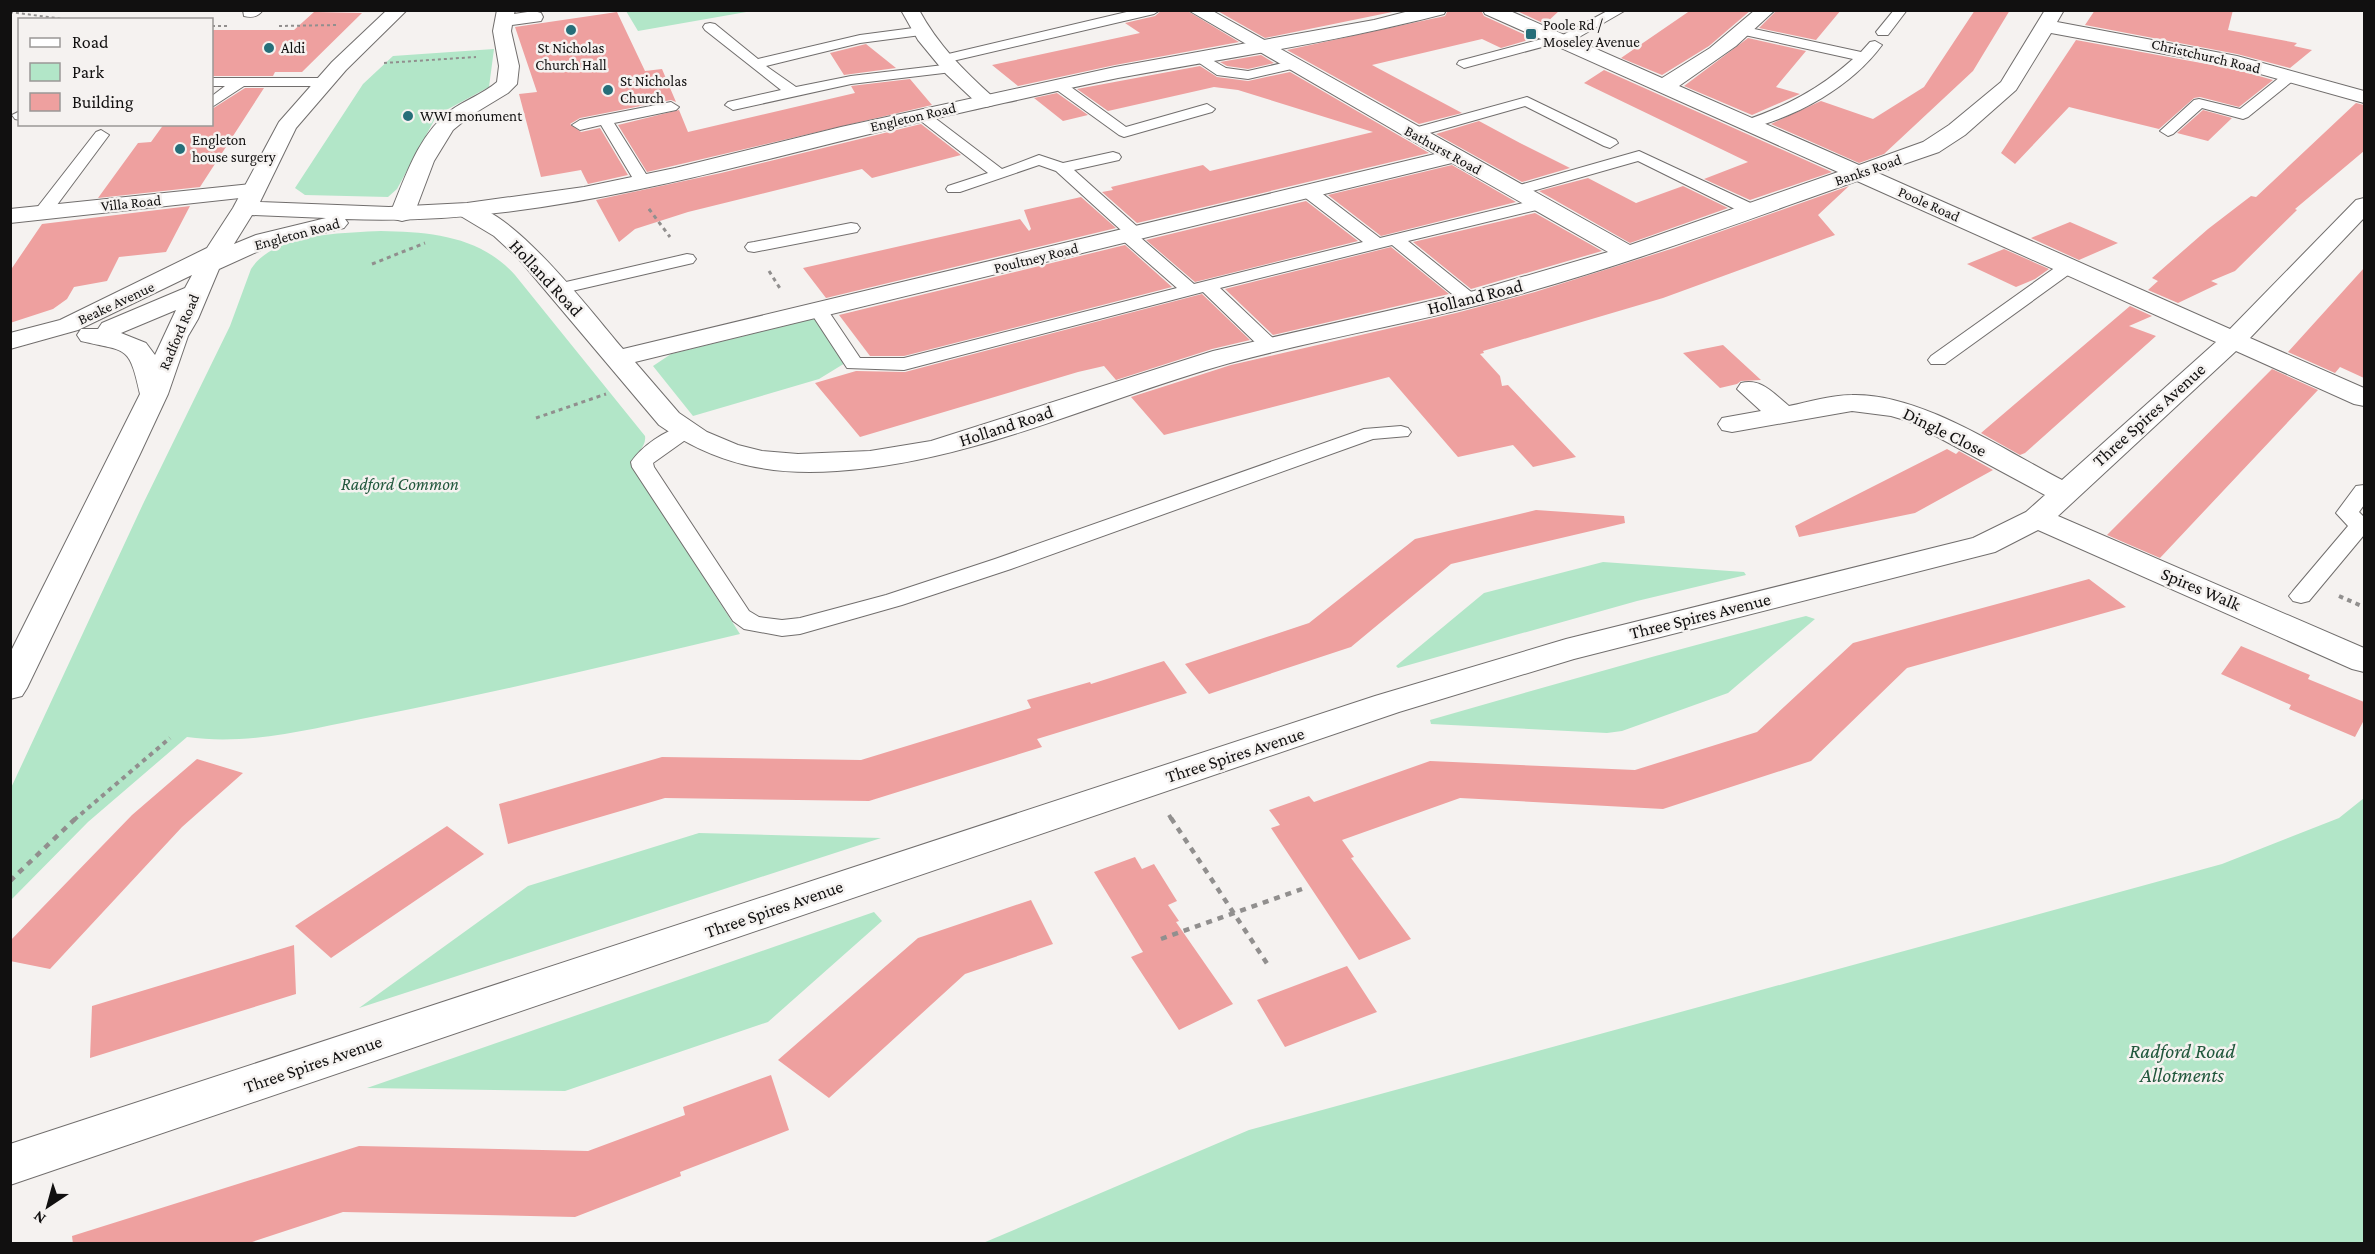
<svg xmlns="http://www.w3.org/2000/svg" width="2375" height="1254" viewBox="0 0 2375 1254" font-family="'Crimson Pro',serif">
<rect width="100%" height="100%" fill="#f5f2f0"/>
<path fill="#b2e6c8" d="M626,11H752L638,31Z
M494,49L489,87L437,115L397,189L388,197L305,195L295,188L363,84L393,56Z
M381,231C431,232 480,236 515,275L645,436C647,448 633,454 632,466L740,634C619,663 498,692 376,716C314,728 250,746 187,737L88,822L11,900L10,790L143,504L230,326L251,269C274,233 343,233 381,231Z
M821,317L850,360L819,379L693,416L653,366L671,354Z
M1603,562L1744,572L1746,575L1637,601L1398,668L1396,666L1484,593Z
M1806,616L1815,619L1728,693L1622,731L1607,733L1431,724L1430,720C1555,684 1680,648 1806,616Z
M2364,798V1243H983L1249,1130L2222,864L2339,818Z
M699,833L881,838L359,1008L528,886Z
M874,912L882,921L768,1022L565,1091L367,1088Z"/>
<path fill="#eea09f" d="M1162,10H1186L1239,42L1115,65L1018,86L992,65L1140,33L1125,23L1155,16Z
M1216,10H1402L1265,38Z
M1448,10H1481L1484,16L1530,37L1525,41L1501,48L1482,39L1372,65L1462,113L1419,124L1287,50L1445,16Z
M1515,10H1560L1545,24Z
M1691,10H1751L1709,46L1662,75L1621,58Z
M1777,10H1841L1816,40L1759,28Z
M1975,10H2010L1973,71L1884,154L1859,163L1771,124L1821,101L1873,119L1924,87Z
M2095,10H2233L2228,30L2297,43L2294,46L2312,50L2290,68L2237,54L2085,25Z
M314,12L362,13L302,72H275L273,76H212V30H294Z
M617,12L645,71L662,69L676,102L671,100L580,118L570,124L581,132L600,128L628,175L588,184L581,170L541,177L519,94L537,92L515,27Z
M1748,38L1806,51L1776,87L1800,94L1752,115L1684,86Z
M2076,40L2234,69L2273,80L2239,107L2200,97L2194,98L2159,129L2069,107L2015,164L2001,153Z
M866,44L896,68L844,75L830,53Z
M1261,55L1274,63L1248,69L1227,66L1220,62Z
M1200,66L1217,77L1248,81L1290,72L1429,153L1137,223L1102,192L1113,190L1111,187L1203,165L1210,171L1373,132L1238,90L1214,87L1108,111L1077,89Z
M1604,70L1832,172L1750,200L1704,179L1748,162L1584,83Z
M910,79L932,105L647,172L618,125L679,110L688,132L855,93L851,86Z
M245,88H264L200,187L98,198L138,143L151,142L164,124H212V109Z
M1057,93L1088,115L1063,121L1034,98Z
M2356,103L2364,105V151L2295,209L2297,210L2235,271L2211,281L2218,284L2178,303L2148,290L2158,281L2152,278L2208,229L2251,196L2256,197Z
M2203,110L2232,118L2208,141L2177,133Z
M1479,121L1520,143L1570,168L1522,182L1436,134Z
M921,124L961,155L872,178L862,169L688,212L635,229L619,242L596,200L721,173Z
M1452,165L1516,202L1381,236L1328,195Z
M1588,178L1636,203L1683,186L1728,208L1630,243L1539,191Z
M1849,186L1818,215L1835,235L1663,298L1483,351L1484,353L1480,354L1500,376L1502,386L1508,385L1576,457L1533,467L1513,445L1458,457L1389,377L1164,435L1131,397L1231,365L1456,313L1535,292L1674,248Z
M1081,197L1116,228L826,298L803,268L1020,219L1029,231L1031,229L1024,210Z
M1306,201L1358,241L1195,282L1146,240Z
M190,206L166,252L119,257L107,281L74,287L67,299L53,309L10,323V271L42,224Z
M1535,213L1602,251L1471,289L1413,242Z
M2070,222L2118,243L2079,260L2031,238Z
M1125,245L1172,287L904,356H870L839,315Z
M1391,247L1449,294L1273,335L1225,289Z
M2004,249L2049,269L2035,279L2016,287L1967,264Z
M2364,268V378L2340,367L2335,373L2288,352Z
M1202,294L1250,340L1212,349L1116,380L1104,366L1078,372L860,437L815,383L856,371L905,372Z
M2130,306L2152,316L2129,326L2156,336L2025,453L2020,455L1981,433Z
M1723,345L1761,380L1741,381L1737,384L1720,388L1683,353Z
M2272,369L2318,390L2160,558L2107,535Z
M1947,449L1956,454L1959,451L1993,470L1915,513L1799,537L1795,526Z
M1536,510L1624,516L1625,523L1451,564L1351,647L1209,694L1185,664L1309,623L1415,539Z
M2089,579L2126,607L1907,668L1811,761L1663,809L1460,798L1342,840L1354,857L1351,858L1411,939L1359,960L1271,828L1280,825L1269,810L1309,796L1314,802L1430,761L1635,770L1757,732L1853,643Z
M2241,646L2310,675L2308,679L2364,702V720L2355,737L2289,709L2291,705L2221,674Z
M1164,661L1187,693L1037,739L1042,747L869,801L665,798L508,844L499,804L662,757L861,760L1031,708L1027,700L1090,682L1091,684Z
M197,759L243,773L182,827L50,969L10,961V941L132,815Z
M447,826L484,854L331,958L295,926Z
M1135,857L1142,869L1154,864L1177,901L1168,905L1179,921L1176,922L1233,1004L1179,1030L1131,957L1143,952L1094,872Z
M1031,900L1053,944L965,974L829,1098L778,1060L918,938Z
M294,945L296,994L90,1058L92,1006Z
M1347,966L1377,1012L1285,1047L1257,1000Z
M771,1075L789,1130L680,1172L681,1176L575,1217L343,1212L246,1244H73L72,1236L359,1146L588,1151L685,1115L683,1107Z"/>
<g fill="none" stroke-linecap="round" stroke-linejoin="round">
<g stroke="#716e6d" stroke-width="2">
<path id="lane" d="M1135,10H1160L1154,14L944,63L937,59L944,55Z
M1609,10H1626L1567,44L1557,43L1464,68L1457,64L1459,61L1557,35L1561,36Z
M1894,10H1907L1888,35H1878L1876,32Z
M710,23L715,24L758,59L860,35L921,27L928,31L921,35L860,43L766,66L796,87L851,76L952,64L959,68L952,72L851,84L733,110L725,105L728,102L781,90L705,30L703,27L705,24Z
M1745,27L1861,52L1870,42L1875,41L1882,45C1851,87 1798,116 1748,129L1740,124L1743,121C1787,106 1818,90 1853,59L1740,34L1738,31L1740,28Z
M1200,53L1226,68L1248,71L1291,61L1298,65L1296,68L1248,79L1217,75L1195,60L1193,57Z
M2290,72L2297,76L2295,79L2248,117L2243,119L2202,108L2173,134L2168,136L2160,131L2194,100L2199,99L2240,109L2285,73Z
M212,78H324L331,82L324,86H244L212,107V96L225,86H212Z
M1059,81L1064,82L1126,127L1207,104L1215,109L1212,112L1124,137L1119,135L1054,88L1052,85Z
M1527,97L1616,140L1618,143L1610,148L1604,146L1525,106L1412,138L1404,133L1407,130Z
M671,102L679,107L676,110L614,123L651,182L643,187L635,182L601,125L580,130L572,125L580,120Z
M922,110L927,112L1002,169L1039,155L1063,163L1113,152L1119,154L1121,157L1119,160L1074,170L1141,230L1144,234L1141,238L1194,284L1363,242L1303,196L1301,192L1303,188H1315L1380,238L1539,199L1547,204L1545,208L1408,241L1475,295L1478,299L1475,303H1463L1392,245L1220,288L1277,342L1280,346L1277,350H1263L1203,292L904,370L847,368L809,310L811,306H825L860,358H904L1177,288L1121,239L1118,235L1122,231L1056,171L1039,165L960,192H948L946,189L948,186L988,173L917,118L914,115Z
M20,111V120L15,119L12,115Z
M101,130L109,135L48,217H36L34,213L36,209L96,132Z
M1639,151L1757,206L1759,210L1751,215L1745,214L1638,161L1515,196L1507,191L1509,188Z
M851,223L857,224L860,228L857,232L754,252L748,251L745,247L748,243L754,242Z
M687,254L693,255L696,259L693,263L559,294L553,293L550,289L553,285Z
M2069,261L2075,262L2078,266L2075,270L1945,364H1931L1928,360L1931,356L2063,262Z
M684,426L691,428L694,432L691,436L653,463L654,467L749,611L759,617L782,620L800,618L886,595L995,559L1364,429L1401,426L1408,428L1411,432L1408,436L1373,439L1011,569L902,605L800,634L782,636L744,629L733,621L632,467L631,462C642,446 665,430 684,426Z
M2364,485V505L2359,512L2364,517V535L2309,601L2301,603L2293,601L2289,596L2293,591L2348,526L2336,513L2356,486Z"/>
</g>
<g stroke="#716e6d" stroke-width="2">
<path id="street" d="M243,10H263C258,17 252,18 244,16Z
M497,10H515L514,14L534,11L541,13L543,17L541,21L512,25L511,31L519,66L517,84L508,93L470,116L453,130L434,161L414,214L410,219L402,221L394,219L390,214C405,178 418,135 450,111C465,100 483,94 497,82L499,66L493,31Z
M901,10H919C938,45 964,71 993,97L996,101L993,105L986,107L979,105L946,74L918,40Z
M1188,10H1211L1630,245L1838,172L1485,14L1483,10H1508L1662,78L1710,48L1755,10H1775L1736,46L1679,86L1859,165L1923,142L1949,125L2001,82L2045,10H2064L2057,22L2237,56L2364,91V103L2235,67L2051,33L2016,90L1965,135L1939,152L1878,173L2230,329L2356,200L2364,198V218L2250,338L2364,388V406L2354,404L2236,351L2058,516L2364,648V672L2352,669L2038,530L1995,552L1574,659L1399,712L10,1185V1144L1375,696L1566,639L1973,538L2026,512L2045,495L1908,421L1891,416L1852,411L1732,432L1722,430L1718,424L1722,418L1761,411L1737,389L1741,383C1762,378 1774,394 1789,406C1809,402 1831,395 1852,395C1920,393 2002,449 2062,480L2216,342L1857,181C1735,224 1613,270 1487,303C1402,325 1315,340 1230,363C1100,399 974,462 837,471C771,476 714,464 659,425L518,258L494,236L459,215L455,210L459,205C503,194 595,317 623,349L1435,154ZM1452,163L1608,252L1474,291L1213,351L931,441L870,451L798,454L762,451L738,445L707,432L679,413L635,362Z
M251,184L259,186L262,191L259,196L10,223V209Z"/>
</g>
<g stroke="#716e6d" stroke-width="2">
<path id="secondary" d="M387,10H407L346,70L296,128L260,202L389,207L467,203L584,187L675,168L841,127L1115,67L1374,20L1413,10H1446L1444,14C1336,42 1227,58 1118,78C1059,90 1001,104 942,117C745,161 549,228 345,219L348,223L344,228L272,245L219,269L198,319L188,336L168,394L140,454L27,688L22,696L10,699V653L140,394C129,344 127,352 81,341L77,335L81,329H98L102,323L185,288L192,275L78,330L10,349V333L60,320L207,248L233,208L279,122L332,62ZM252,215L326,218L256,235L234,244ZM176,310L155,355L146,343L121,333Z"/>
</g>
<path stroke="#918f8e" stroke-width="2" stroke-dasharray="3 3" stroke-linecap="butt" d="M10,12L71,20
M212,26H227
M279,26L338,25
M384,63L476,57
M649,209L650,211"/>
<path stroke="#918f8e" stroke-width="3" stroke-dasharray="4 4" stroke-linecap="butt" d="M649,209L670,237
M372,264L425,243
M769,271L781,290
M536,418L606,394"/>
<path stroke="#918f8e" stroke-width="4" stroke-dasharray="4.5 4.5" stroke-linecap="butt" d="M2339,596L2364,607
M1169,815L1172,820
M74,820L170,738"/>
<path stroke="#918f8e" stroke-width="4.5" stroke-dasharray="6 6" stroke-linecap="butt" d="M1171,818L1268,965
M10,881L76,818
M1161,939L1302,889"/>
<use href="#lane" fill="#fff" fill-rule="evenodd"/>
<use href="#street" fill="#fff" fill-rule="evenodd"/>
<use href="#secondary" fill="#fff" fill-rule="evenodd"/>
</g>
<g fill="#266e79" stroke="#f5f2f0" stroke-width="2">
<circle cx="571" cy="30" r="6"/>
<rect x="1525" y="28" width="12" height="12" rx="3"/>
<circle cx="269" cy="48" r="6"/>
<circle cx="608" cy="90" r="6"/>
<circle cx="408" cy="116" r="6"/>
<circle cx="180" cy="149" r="6"/>
</g>
<g text-anchor="middle" stroke-width="5" stroke-linejoin="round" paint-order="stroke">
<g font-size="15" fill="#111010" stroke="#f5f2f0" text-anchor="start">
<text x="1543" y="30">Poole Rd /<tspan x="1543" dy="17">Moseley Avenue</tspan></text>
<text x="281" y="53">Aldi</text>
<text x="571" y="53" text-anchor="middle">St Nicholas<tspan x="571" dy="17">Church Hall</tspan></text>
<text x="620" y="86">St Nicholas<tspan x="620" dy="17">Church</tspan></text>
<text x="420" y="121">WWI monument</text>
<text x="192" y="145">Engleton<tspan x="192" dy="17">house surgery</tspan></text>
</g>
<g font-size="15" fill="#111010" stroke="#f5f2f0">
<text transform="translate(2206 56) rotate(13)" y="5">Christchurch Road</text>
<text transform="translate(913 117) rotate(-13)" y="5">Engleton Road</text>
<text transform="translate(1443 150) rotate(29)" y="5">Bathurst Road</text>
<text transform="translate(1868 170) rotate(-19)" y="5">Banks Road</text>
<text transform="translate(131 203) rotate(-6)" y="5">Villa Road</text>
<text transform="translate(1929 204) rotate(24)" y="5">Poole Road</text>
<text transform="translate(297 234) rotate(-15)" y="5">Engleton Road</text>
<text transform="translate(1036 258) rotate(-14)" y="5">Poultney Road</text>
<text transform="translate(116 303) rotate(-25)" y="5">Beake Avenue</text>
<text transform="translate(179 332) rotate(-67)" y="5">Radford Road</text>
</g>
<g font-size="18" fill="#111010" stroke="#f5f2f0">
<text transform="translate(546 278) rotate(47)" y="6">Holland Road</text>
<text transform="translate(1475 297) rotate(-14)" y="6">Holland Road</text>
<text transform="translate(2149 415) rotate(-42)" y="6">Three Spires Avenue</text>
<text transform="translate(1006 426) rotate(-18)" y="6">Holland Road</text>
<text transform="translate(1945 432) rotate(26)" y="6">Dingle Close</text>
<text transform="translate(2201 589) rotate(23)" y="6">Spires Walk</text>
<text transform="translate(1700 616) rotate(-14)" y="6">Three Spires Avenue</text>
<text transform="translate(1235 755) rotate(-18)" y="6">Three Spires Avenue</text>
<text transform="translate(774 909) rotate(-19)" y="6">Three Spires Avenue</text>
<text transform="translate(313 1064) rotate(-19)" y="6">Three Spires Avenue</text>
</g>
<g font-size="18" font-style="italic" fill="#21573c" stroke="#f5f2f0">
<text x="400" y="490">Radford Common</text>
</g>
<g font-size="21" font-style="italic" fill="#21573c" stroke="#f5f2f0">
<text x="2182" y="1058">Radford Road<tspan x="2182" dy="24">Allotments</tspan></text>
</g>
</g>
<rect width="2375" height="1254" fill="none" stroke="#111010" stroke-width="24"/>
<rect x="18" y="18" width="195" height="108" fill="#f5f2f0" stroke="#9a9896" stroke-width="1.5"/>
<rect x="30" y="38" width="30" height="9" fill="#ffffff" stroke="#9a9896" stroke-width="1.5"/>
<text x="72" y="48" font-size="18" fill="#111010">Road</text>
<rect x="30" y="63" width="30" height="18" fill="#b2e6c8" stroke="#9a9896" stroke-width="1.5"/>
<text x="72" y="78" font-size="18" fill="#111010">Park</text>
<rect x="30" y="93" width="30" height="18" fill="#eea09f" stroke="#9a9896" stroke-width="1.5"/>
<text x="72" y="108" font-size="18" fill="#111010">Building</text>
<g transform="translate(48 1206) rotate(216)" stroke="#f5f2f0" stroke-width="4.5" paint-order="stroke">
<path d="M0-4.5L10 22L0 15L-10 22Z" fill="#111010"/>
<text y="-9" font-size="16" font-weight="bold" text-anchor="middle" fill="#111010">N</text>
</g>
</svg>
